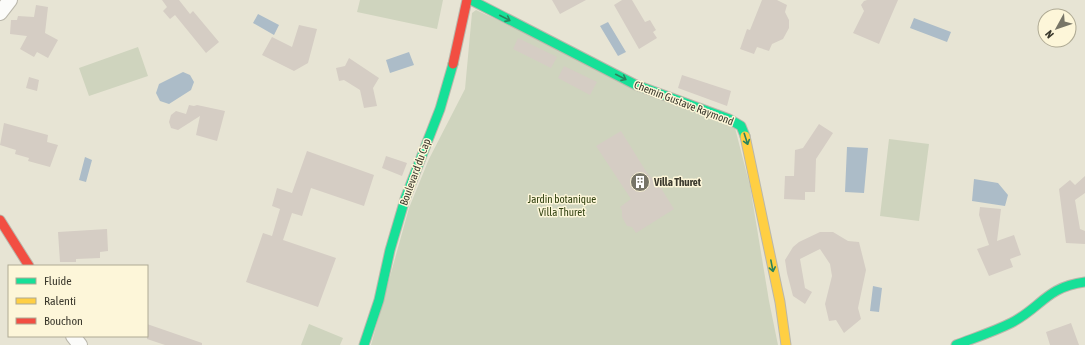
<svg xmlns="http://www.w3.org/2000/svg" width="1085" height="345" viewBox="0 0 1085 345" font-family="'Asap Condensed',sans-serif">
<rect width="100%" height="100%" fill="#e7e4d4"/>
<path fill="#cfd4be" d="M360,0H443L437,29L357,12Z
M476,10L735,128L750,186L769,301L778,345H371L409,208L429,159L465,89L472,13Z
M138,47L148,76L89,96L79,68Z
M889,139L929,144L919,221L880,216Z
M309,324L343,338L340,345H301Z"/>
<path fill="#acbcc8" d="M258,14L279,25L274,35L253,23Z
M914,18L951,32L947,42L910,28Z
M608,22L626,52L618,56L600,26Z
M409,52L414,65L390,73L386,60Z
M183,72L190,75L194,82L191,90L169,104L160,101L156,93L159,84Z
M847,147L868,148L864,193L845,192Z
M85,157L92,160L86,182L79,180Z
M974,179L998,183L1008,195L1005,206L972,201Z
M873,286L882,288L879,312L870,311Z"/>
<path fill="#d5cdc4" d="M162,0H179L190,14L193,11L219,42L206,53L175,15L170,19L163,11L167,7Z
M552,0H586L560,14Z
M622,0H632L645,22L650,20L656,30L653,32L657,38L639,49L614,5Z
M762,0H777L787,5L785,12L789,20V28L783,39L772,44L769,51L757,47L754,54L740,49L747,29L750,30Z
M867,0H898L879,44L853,33L864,11L861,5L864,1Z
M36,5L48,7L45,33L58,40L48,58L37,52L34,57L20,49L27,36L10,34L11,20H17L18,16L34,17Z
M299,25L317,29L308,63L294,71L262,55L272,37L292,47Z
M518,38L557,57L551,68L513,49Z
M349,58L379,78L373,88L377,106L364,108L360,90L344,80L339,81L336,68L345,66Z
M564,66L597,82L590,95L558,78Z
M682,75L731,91L727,106L678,88Z
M29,77L39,80L37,91L26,88Z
M189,105L194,106L197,105L225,111L217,141L196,135L200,116L178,130L171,128L169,122L171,115L176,111L186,114Z
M4,123L48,135L47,142L58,145L50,167L28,161L29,158L15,154L16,150L0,145Z
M819,124L833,133L816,159L815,192H805V200L784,199L785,176H794L795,150L803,148Z
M621,131L647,173L652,178L654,177L674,209L636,233L632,227L627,226L622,217V211L620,207L631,199L596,146Z
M307,151L374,175L364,206L311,188L302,216L292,213L283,240L336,258L318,307L246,282L263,233L272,236L280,209L272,206L277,188L292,193Z
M386,156L407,163L402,176L382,168Z
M1085,176V193L1075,200L1080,229L1085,231V244L1066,243L1059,189L1070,180L1075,185Z
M980,207L1001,209L997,241L1014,235L1021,255L1010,259L1013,267L989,276L977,249L989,245L979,215Z
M107,229L108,251L100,252V258L76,259V262H60L58,232Z
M820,232H833L848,241L859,242L866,270L858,308L861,319L844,333L836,320L829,321L825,304L832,276L830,264L820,249L800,259L805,288L812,292L805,304L793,296L787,273L785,260L793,247L799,242Z
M1071,323L1079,345H1050L1046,332Z
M147,324L202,343V345H165L147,339Z"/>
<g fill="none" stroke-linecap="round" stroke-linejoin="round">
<g stroke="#bab7ab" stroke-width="16">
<path id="street" d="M0,13L10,0
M73,336L80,345"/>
</g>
<g stroke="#bab7ab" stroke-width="11">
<path id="fast" d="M471,0L636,85L729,119L741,126L745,136
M364,345L379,300L390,250L405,199L440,109L453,64
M956,345C974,338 993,332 1011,323C1041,308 1046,287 1085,282"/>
</g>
<g stroke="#bab7ab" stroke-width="11">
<path id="slow" d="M745,136L780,302L786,345"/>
</g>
<g stroke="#bab7ab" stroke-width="11">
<path id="jam" d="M453,64L467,0
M0,220L29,266"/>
</g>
<use href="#street" stroke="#fbfbf9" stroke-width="14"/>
<use href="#fast" stroke="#16e098" stroke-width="9"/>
<use href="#slow" stroke="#ffcf43" stroke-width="9"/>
<use href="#jam" stroke="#f24e42" stroke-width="9"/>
</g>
<defs><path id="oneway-shaft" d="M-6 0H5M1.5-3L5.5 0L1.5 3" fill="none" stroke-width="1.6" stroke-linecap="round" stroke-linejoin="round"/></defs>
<g stroke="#2a845d">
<use href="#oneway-shaft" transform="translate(505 18) rotate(27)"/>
<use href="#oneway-shaft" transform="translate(621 77) rotate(27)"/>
<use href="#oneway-shaft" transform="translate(746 139) rotate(72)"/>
<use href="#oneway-shaft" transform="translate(772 266) rotate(79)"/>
</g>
<defs>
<g id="building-disc" transform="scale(1)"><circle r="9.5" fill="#777567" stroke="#fdf6d9"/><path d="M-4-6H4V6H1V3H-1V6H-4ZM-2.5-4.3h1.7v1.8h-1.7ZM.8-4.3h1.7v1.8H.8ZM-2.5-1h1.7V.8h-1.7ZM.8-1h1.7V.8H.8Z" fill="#fff"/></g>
</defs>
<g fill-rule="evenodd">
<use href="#building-disc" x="640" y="182"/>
</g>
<g text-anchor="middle" stroke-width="3" stroke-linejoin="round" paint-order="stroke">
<g font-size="11" fill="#3b392d" stroke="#fdf6d9">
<text transform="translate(684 103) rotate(21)" y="4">Chemin Gustave Raymond</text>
<text transform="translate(415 172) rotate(-70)" y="4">Boulevard du Cap</text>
</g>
<g font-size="11" font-weight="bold" fill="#3b392d" stroke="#fdf6d9" text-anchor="start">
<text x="654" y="186">Villa Thuret</text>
</g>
<g font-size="11" fill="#314110" stroke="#fdf6d9">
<text x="562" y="203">Jardin botanique<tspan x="562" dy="13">Villa Thuret</tspan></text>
</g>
</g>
<rect x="8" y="265" width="140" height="72" fill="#fdf6d9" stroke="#afaa94"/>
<rect x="16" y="278" width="20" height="6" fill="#16e098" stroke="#afaa94"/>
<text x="44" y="285" font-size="12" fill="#3b392d">Fluide</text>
<rect x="16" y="298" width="20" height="6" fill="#ffcf43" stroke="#afaa94"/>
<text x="44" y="305" font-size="12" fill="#3b392d">Ralenti</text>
<rect x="16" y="318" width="20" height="6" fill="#f24e42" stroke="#afaa94"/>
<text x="44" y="325" font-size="12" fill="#3b392d">Bouchon</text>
<g transform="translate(1057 28) rotate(230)"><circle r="19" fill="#fdf6d9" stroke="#afaa94"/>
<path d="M0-3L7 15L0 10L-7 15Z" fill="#777567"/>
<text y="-6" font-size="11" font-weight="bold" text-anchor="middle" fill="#3b392d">N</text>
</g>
</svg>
